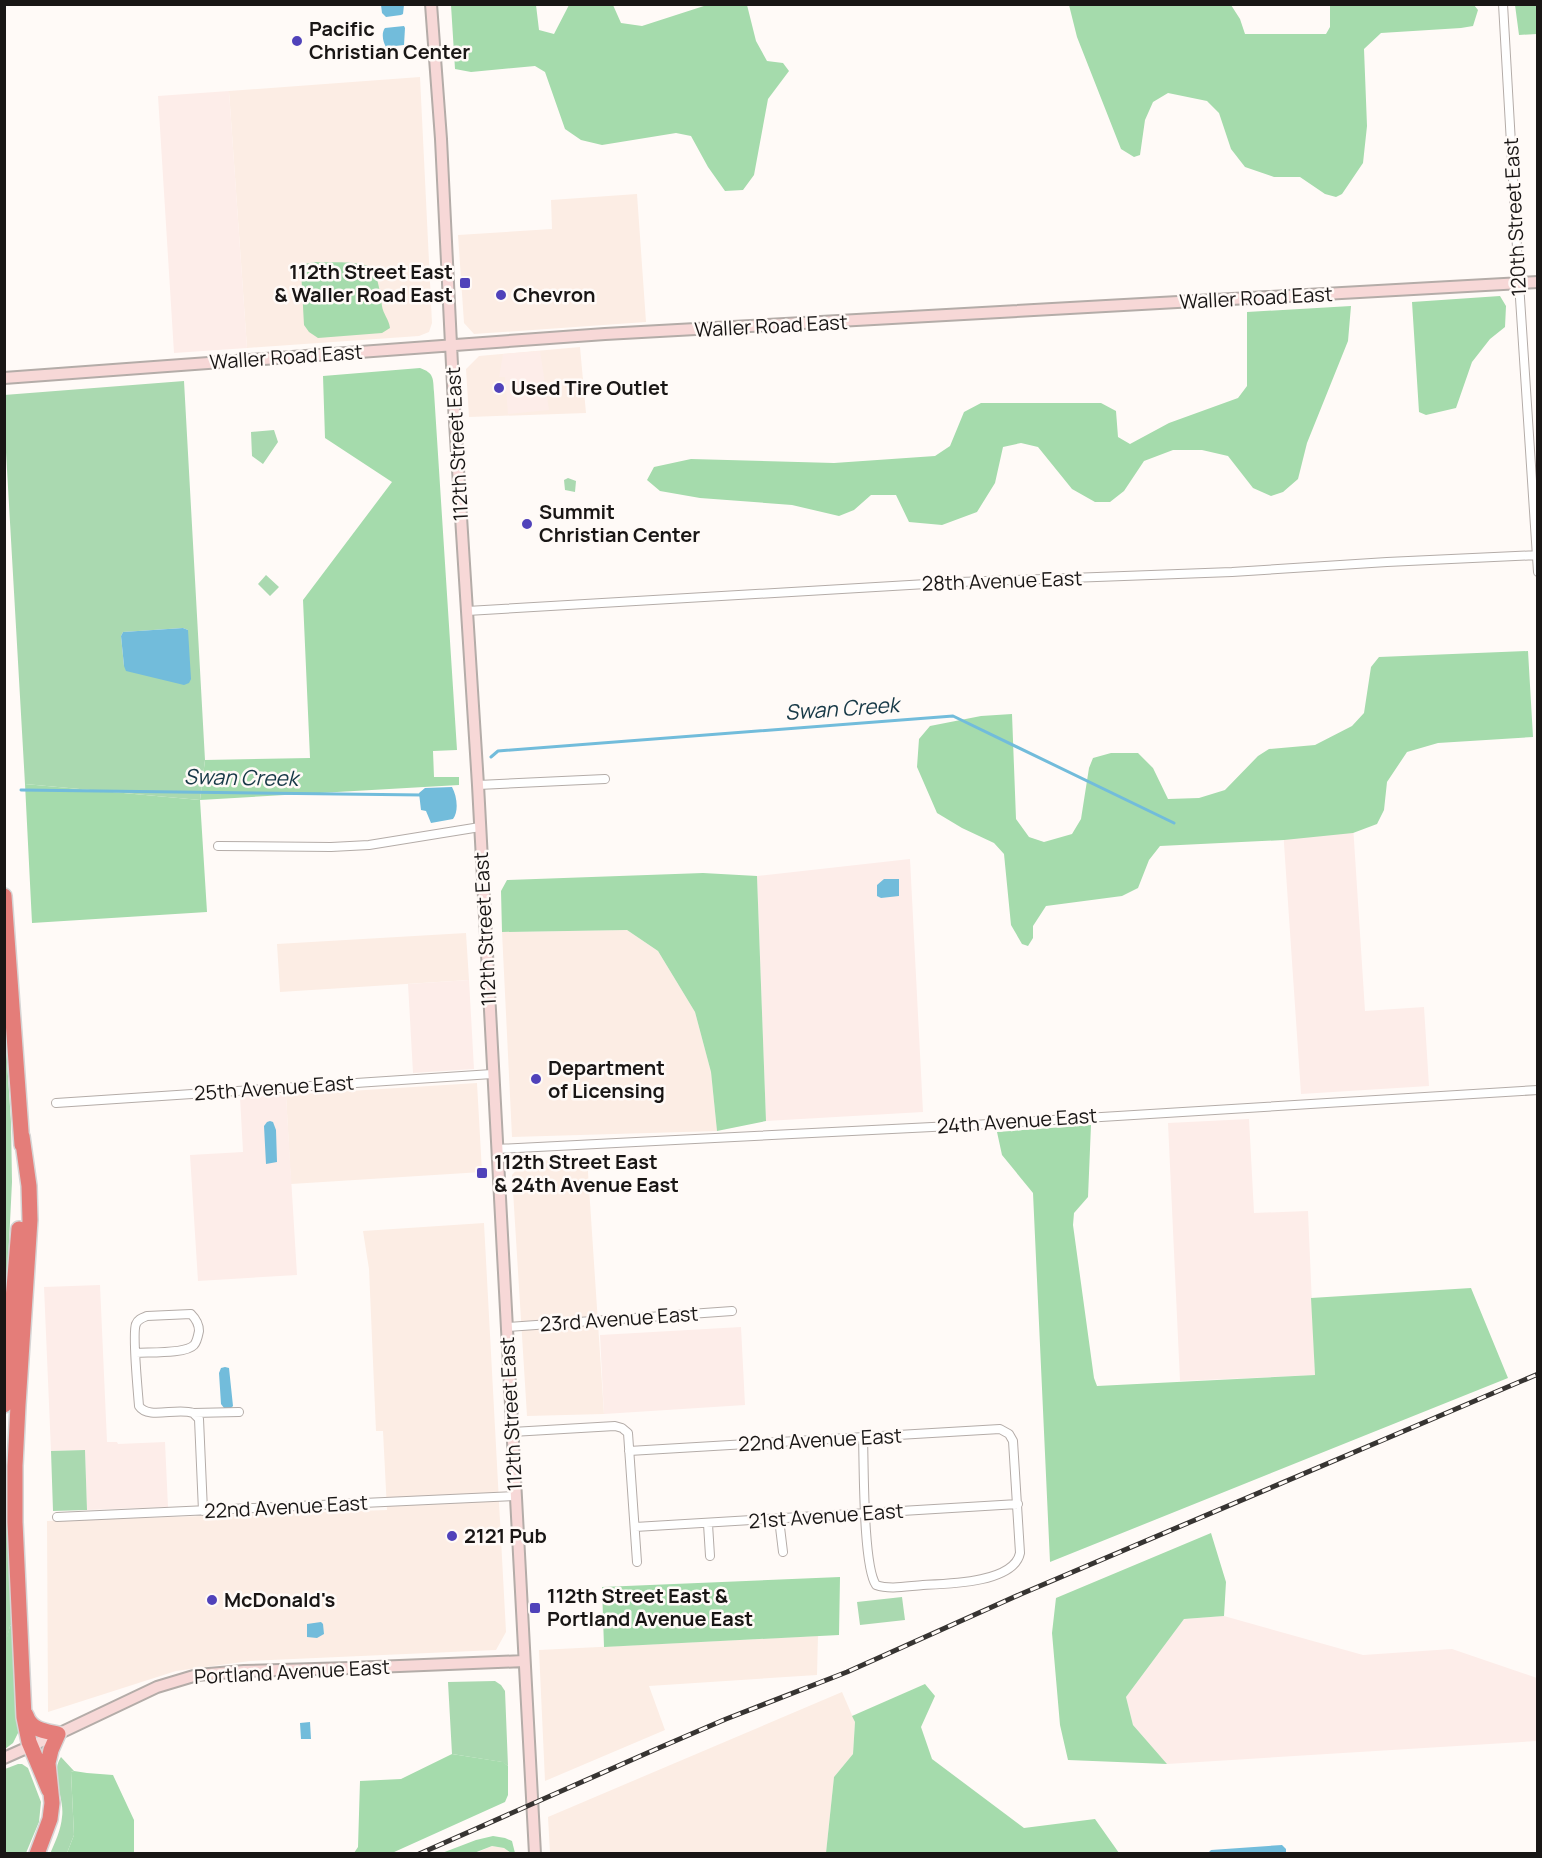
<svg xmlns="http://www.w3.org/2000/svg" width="1542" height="1858" viewBox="0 0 1542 1858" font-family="Manrope,sans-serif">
<rect width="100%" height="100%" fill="#fffaf7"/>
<path fill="#fcede4" d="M420,77L432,323L429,332L419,336L247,348L229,91Z
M637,194L646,322L474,334L464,323L458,235L552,229L551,200Z
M580,347L586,413L469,417L466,369L479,356Z
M627,930L658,951L695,1012L711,1072L717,1131L512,1137L502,932Z
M466,933L469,980L280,992L277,944Z
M477,1083L482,1172L291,1184L286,1095Z
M587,1157L604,1414L527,1416L512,1175L523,1162Z
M484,1223L506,1632L496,1650L250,1661L176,1671L48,1712L47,1521L387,1510L383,1431H376L369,1269L363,1231Z
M818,1636L817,1675L649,1686L665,1730L545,1781L539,1650Z
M842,1692L855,1722L853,1754L834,1777L826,1853H550L548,1817Z
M492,1846L504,1848L511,1853L474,1854Z"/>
<path fill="#fdede9" d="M229,91L247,348L174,353L158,96Z
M540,351L549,410L508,414L505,377H499L503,354Z
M1353,825L1365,1011L1424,1007L1429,1086L1301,1094L1283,829Z
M910,859L923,1112L766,1121L757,876Z
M469,980L474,1069L413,1073L408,984Z
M286,1095L297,1275L198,1281L190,1155L243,1152L240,1097Z
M1249,1119L1254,1213L1308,1211L1315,1375L1180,1381L1168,1123Z
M100,1285L107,1442H117L118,1444L165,1442L168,1507L87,1510L85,1450L51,1451L44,1287Z
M741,1327L745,1405L604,1414L600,1335Z
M1224,1616L1363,1655L1452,1649L1537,1678V1741L1167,1764L1133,1725L1126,1697L1184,1619Z"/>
<path fill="#aad9b0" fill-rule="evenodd" d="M184,381L205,760L200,800L25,784L5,435L4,395ZM183,628L188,630L124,666L121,636L123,632Z
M274,430L278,442L263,464L252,456L251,432Z
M568,478L576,481L575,492L565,490L564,480Z
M266,575L279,587L270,596L258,584Z
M4,1015L11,1122L12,1182L5,1323Z
M85,1450L87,1510L53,1511L51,1451Z
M7,1507L9,1517L12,1624L10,1626L5,1648L4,1531Z
M902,1597L905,1620L860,1625L857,1602Z
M495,1681L501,1685L505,1691L508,1766L502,1762L452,1754L448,1682Z
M61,1757L74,1771L71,1772L74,1835L67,1853L50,1854C55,1842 61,1830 62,1817C65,1797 49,1775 61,1757Z
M18,1764H22L28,1768L41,1802L39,1822L26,1853H5V1769Z"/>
<path fill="#a5dbac" d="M451,5H536L539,30L554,34L569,5H613L621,23L642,26L707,5H747L756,41L767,61L783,63L789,71L768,99L754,175L743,190L725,191L708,167L691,136L676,133L602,145L581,140L565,129L545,72L535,66L471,72L455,69Z
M1474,5L1478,10L1473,26L1461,28L1381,33L1364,49L1367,126L1363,163L1342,194L1336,197L1325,194L1300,177H1274L1245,167L1231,149L1219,113L1207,101L1168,93L1153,102L1145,120L1140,155L1134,157L1121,149L1077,37L1069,5H1231L1240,19L1245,34H1326L1330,27V5Z
M1515,5H1537V34L1519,35Z
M316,262C329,263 364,260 372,269C379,278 380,295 382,306C383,314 389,319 390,328L382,333L318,338L309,332L304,325L301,270L304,264Z
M1500,296L1506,306L1505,327L1490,339L1472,362L1456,408L1426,415L1419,412L1412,302Z
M1351,306L1348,341L1307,443L1298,479L1283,492L1271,496L1253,488L1228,456L1202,450H1173L1144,461L1124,491L1110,502H1095L1072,489L1038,447L1021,443L1003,447L995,483L977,512L942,525L909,522L896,495H871L854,510L839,516L792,505L700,498L660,491L647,480L654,467L691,459L834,463L935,456L950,446L964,412L981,403H1101L1116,411L1118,437L1130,444L1169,423L1238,398L1247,386V312Z
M420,368C434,373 433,378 434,392L457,750L433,751L434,777H459V785L200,800L207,912L32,923L25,784L200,800L205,760L310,758L303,600L392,482L325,438L323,376Z
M1528,651L1533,737L1438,743L1407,752L1387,782L1384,810L1377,824L1353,833L1284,840L1160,846L1149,860L1138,888L1122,896L1046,906L1033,926V938L1028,946L1022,944L1011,925L1004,854L994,843L962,828L937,813L917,767L919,739L930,726L981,716L1012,714L1016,819L1029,837L1044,842L1072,834L1081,819L1089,768L1093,758L1111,753H1138L1153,768L1168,799L1199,798L1225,790L1258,756L1269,749L1315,745L1352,726L1364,713L1371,667L1379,657Z
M703,873L757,876L766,1121L717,1131L711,1072L695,1012L658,951L627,930L502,932L501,891L507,880Z
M1091,1125L1088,1197L1074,1213L1073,1225L1094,1378L1097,1386L1315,1375L1311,1298L1471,1288L1508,1378L1050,1562L1033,1193L1002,1155L997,1132Z
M1211,1533L1226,1582L1224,1616L1184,1619L1126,1697L1133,1725L1167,1764L1068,1760L1060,1725L1052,1633L1056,1598Z
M840,1577L839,1635L604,1647L602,1587Z
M12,1624L19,1731L13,1743L5,1749L4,1648L10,1626Z
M925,1684L935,1696L921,1727L932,1759L1024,1828L1095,1819L1119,1853H826L834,1777L853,1754L855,1722L852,1716Z
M452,1754L503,1762L508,1766V1795L505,1802L392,1853H354L358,1847L360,1781L401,1779Z
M74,1771L87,1773L113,1775L134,1820V1853H67L74,1835L71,1772Z
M493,1836L505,1838L512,1841L515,1853H511L504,1848L492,1846L474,1853H442L476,1840Z"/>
<path fill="#72bcdb" d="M381,5H404L403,14L401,15L386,17L382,13Z
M404,26L405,28L404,45L386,47C383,42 381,33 385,28Z
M183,628L188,630L191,679L189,683L184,685L126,671L124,666L121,636L123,632Z
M452,787C457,796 459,811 453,819L431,823L426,811L421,810L419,793L425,788Z
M884,879H899V896L881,898L877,896V885Z
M270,1121L273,1122L276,1130L277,1162L266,1164L264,1126L267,1122Z
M225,1367L229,1368L233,1406L231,1408H224L221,1404L219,1373L221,1368Z
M321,1622L323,1624L324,1634L317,1638L307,1637V1624Z
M310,1722L311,1739H301L300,1723Z
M1282,1845L1286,1849V1853H1208L1211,1850Z"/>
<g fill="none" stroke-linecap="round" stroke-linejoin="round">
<path stroke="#72bcdb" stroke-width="3" d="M491,757L498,751L953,716L1174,823
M21,790L423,795"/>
<g stroke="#b4aca8" stroke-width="10">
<path id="street" d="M1503,4L1519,283L1538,572
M467,611L960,582L1232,572L1387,562L1538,555
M478,785L605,779
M218,846L331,847L369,845L480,827
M56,1103L492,1074
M497,1149L972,1125L1538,1090
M507,1327L732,1311
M136,1353C149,1352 186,1354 194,1345C197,1342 198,1336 199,1331C199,1324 196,1319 191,1314L147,1316C142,1318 138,1319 136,1324C132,1333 138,1392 139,1406C148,1420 177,1407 193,1413L239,1412
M193,1413L199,1419L203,1511
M512,1432L615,1426L622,1428L628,1433L637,1562
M629,1451L1000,1429L1009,1434L1013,1441L1020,1553C1014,1583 947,1584 923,1585C908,1586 890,1590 876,1585C863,1566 864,1466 863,1437
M57,1517L515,1496
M779,1519L783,1552
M708,1524L710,1556
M635,1527L1018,1504"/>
</g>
<g stroke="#b4aca8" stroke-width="14">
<path id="secondary" d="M431,4L441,139L454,406L478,785L535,1854
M4,378L605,334L1538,282
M4,1758L58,1734L157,1687L197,1675L244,1671L350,1668L524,1661"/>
</g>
<g stroke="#d6d5d5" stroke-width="18">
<path id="highway" d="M4,896L22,1145
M22,1136L29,1186L30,1220L18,1405L15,1466V1522L24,1717L29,1742L49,1790
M4,1405L19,1229
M26,1715C31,1730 44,1731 58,1734L51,1750L48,1763L52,1803L50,1819L37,1854"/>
</g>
<use href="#street" stroke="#fff" stroke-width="8"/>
<use href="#secondary" stroke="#f7d8d7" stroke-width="10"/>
<use href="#highway" stroke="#e47d79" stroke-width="15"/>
<g stroke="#373432" stroke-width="5">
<path id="rail" d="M419,1854L654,1750L726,1719L847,1672L1021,1594L1538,1374"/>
</g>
<use href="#rail" stroke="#fffaf7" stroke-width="3" stroke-dasharray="9" stroke-linecap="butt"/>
</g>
<g fill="#5042ba" stroke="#fffaf7" stroke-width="2">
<circle cx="297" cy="41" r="6"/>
<rect x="459" y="277" width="12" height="12" rx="3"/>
<circle cx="501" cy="295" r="6"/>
<circle cx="499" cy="388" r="6"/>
<circle cx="527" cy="524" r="6"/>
<circle cx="536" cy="1079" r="6"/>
<rect x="476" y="1167" width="12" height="12" rx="3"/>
<circle cx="452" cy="1536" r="6"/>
<circle cx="212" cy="1600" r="6"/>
<rect x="529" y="1602" width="12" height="12" rx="3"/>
</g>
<g text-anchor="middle" stroke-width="5" stroke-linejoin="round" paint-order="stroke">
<g font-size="20" font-weight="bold" fill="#191615" stroke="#fffaf7" text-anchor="start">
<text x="309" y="36">Pacific<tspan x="309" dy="23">Christian Center</tspan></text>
<text x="453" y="279" text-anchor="end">112th Street East<tspan x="453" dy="23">&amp; Waller Road East</tspan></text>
<text x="513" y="302">Chevron</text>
<text x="511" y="395">Used Tire Outlet</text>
<text x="539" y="519">Summit<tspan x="539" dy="23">Christian Center</tspan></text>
<text x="548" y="1075">Department<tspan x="548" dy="23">of Licensing</tspan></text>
<text x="494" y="1169">112th Street East<tspan x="494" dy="23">&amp; 24th Avenue East</tspan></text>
<text x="464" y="1543">2121 Pub</text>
<text x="547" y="1603">112th Street East &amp;<tspan x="547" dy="23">Portland Avenue East</tspan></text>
<text x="224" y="1607">McDonald's</text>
</g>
<g font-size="20" fill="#191615" stroke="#fffaf7">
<text transform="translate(1515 217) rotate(-93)" y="7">120th Street East</text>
<text transform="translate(1256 298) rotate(-3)" y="7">Waller Road East</text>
<text transform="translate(771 326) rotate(-3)" y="7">Waller Road East</text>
<text transform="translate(286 357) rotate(-4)" y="7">Waller Road East</text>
<text transform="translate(457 444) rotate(-93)" y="7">112th Street East</text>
<text transform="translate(1002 581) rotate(-2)" y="7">28th Avenue East</text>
<text transform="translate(485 929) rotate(-93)" y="7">112th Street East</text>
<text transform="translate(274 1088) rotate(-4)" y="7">25th Avenue East</text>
<text transform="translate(1017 1121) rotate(-4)" y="7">24th Avenue East</text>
<text transform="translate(619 1319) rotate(-4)" y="7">23rd Avenue East</text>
<text transform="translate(511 1414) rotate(-93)" y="7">112th Street East</text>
<text transform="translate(820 1440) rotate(-3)" y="7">22nd Avenue East</text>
<text transform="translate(286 1507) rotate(-3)" y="7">22nd Avenue East</text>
<text transform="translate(826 1516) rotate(-4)" y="7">21st Avenue East</text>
<text transform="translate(292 1672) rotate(-3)" y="7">Portland Avenue East</text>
</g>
<g font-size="21" font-style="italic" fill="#163846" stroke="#fffaf7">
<text transform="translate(842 709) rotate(-4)" y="7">Swan Creek</text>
<text transform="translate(241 778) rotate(1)" y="7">Swan Creek</text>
</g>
</g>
<rect width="1542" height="1858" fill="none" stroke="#191615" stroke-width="12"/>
</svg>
